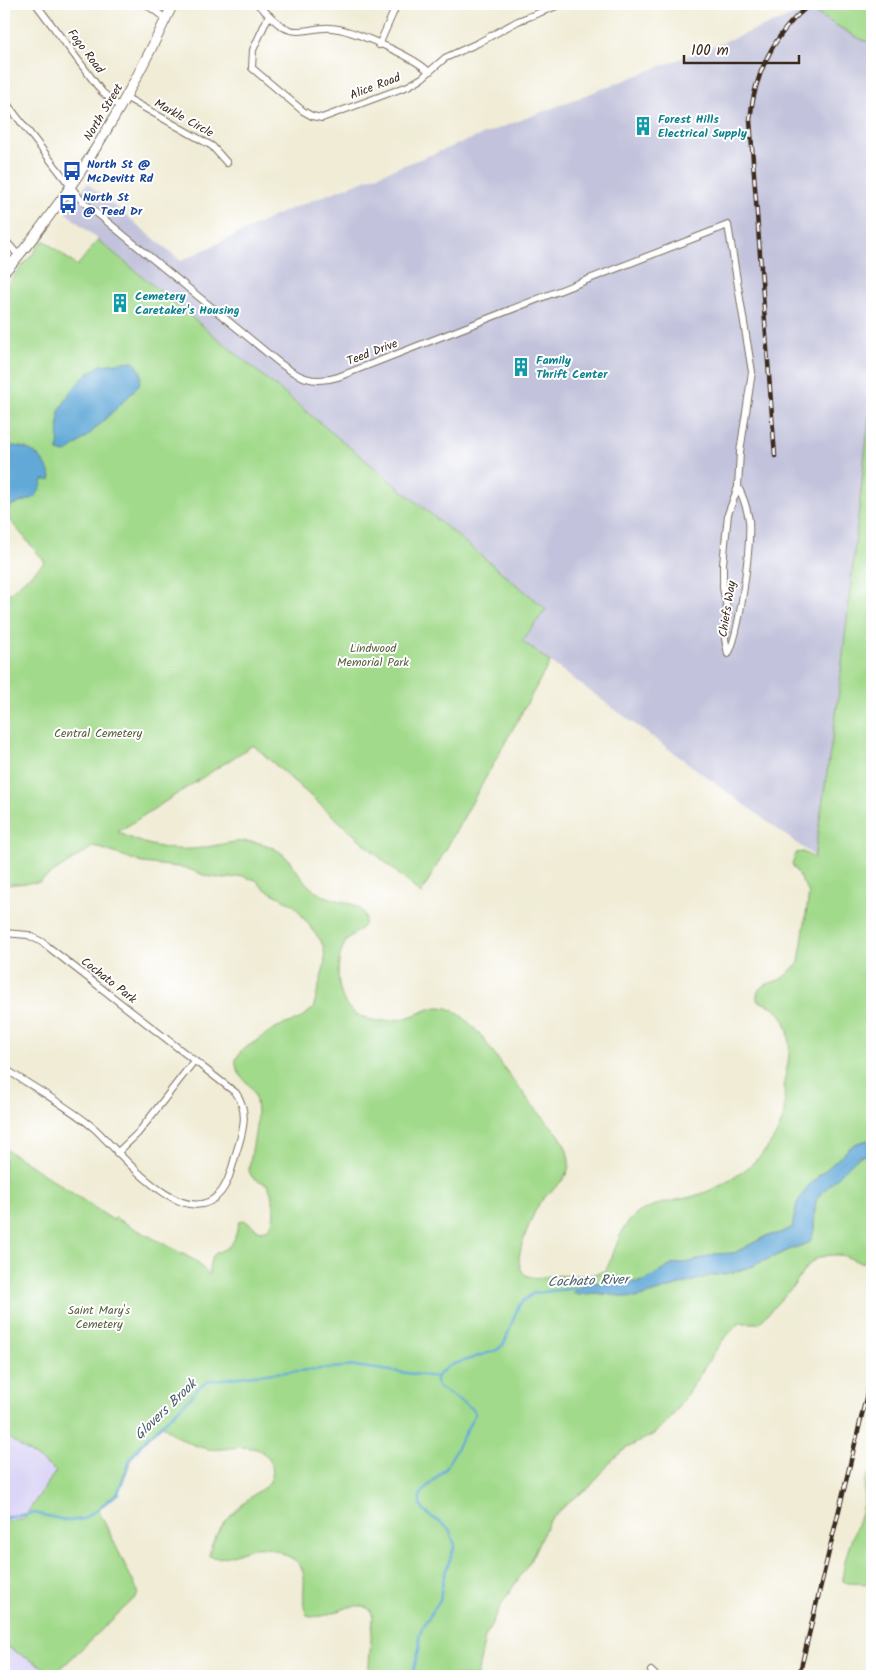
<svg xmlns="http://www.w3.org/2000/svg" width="876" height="1680" viewBox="0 0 876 1680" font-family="Kalam,sans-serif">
<rect width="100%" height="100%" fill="#fff"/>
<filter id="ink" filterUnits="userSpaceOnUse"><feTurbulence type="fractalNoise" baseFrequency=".02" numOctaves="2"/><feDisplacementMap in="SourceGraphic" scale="10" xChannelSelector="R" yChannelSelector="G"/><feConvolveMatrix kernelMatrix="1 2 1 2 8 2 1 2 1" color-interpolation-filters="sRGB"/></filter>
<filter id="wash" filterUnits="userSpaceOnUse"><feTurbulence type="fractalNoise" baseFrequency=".0096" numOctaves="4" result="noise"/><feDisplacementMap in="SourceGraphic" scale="20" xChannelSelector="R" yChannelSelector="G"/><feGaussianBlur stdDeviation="1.12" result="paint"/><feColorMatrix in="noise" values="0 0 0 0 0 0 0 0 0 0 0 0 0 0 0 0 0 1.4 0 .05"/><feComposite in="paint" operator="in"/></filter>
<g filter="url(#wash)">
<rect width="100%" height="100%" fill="#f0ecd6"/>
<path fill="#dcd6f6" d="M4,1435L56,1471L23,1519L4,1522Z
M4,1645L55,1674L53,1676H4Z"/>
<path fill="#c2c2dc" d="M809,9L872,44V391L838,700L814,856L522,641L546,609L66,213L87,183L181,261L285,211Z"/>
<path fill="#a2da8b" stroke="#6e8254" d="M822,4H872V44L856,37L809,9Z
M44,240L77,266L98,240L546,609L522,641L550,662L421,894L253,745L118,832C141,844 166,851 192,849C221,847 246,833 275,849C295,859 299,882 318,893C331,901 361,901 365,916C368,930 351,933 345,943C335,961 335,997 352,1011C368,1025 398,1022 417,1014C428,1010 435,1005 447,1008C472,1016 493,1054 508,1073C522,1092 537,1112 554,1129C563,1138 572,1157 568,1170C564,1184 547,1192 539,1204C533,1213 519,1249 519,1259C519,1265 521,1272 526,1275C535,1280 544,1276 553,1276C571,1274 588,1279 606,1270C616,1251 620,1223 640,1212C660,1200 685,1201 706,1192C737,1180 771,1154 782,1121C787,1106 782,1088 786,1072C791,1053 793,1022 774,1008C770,1005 762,1003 757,1000C756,983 769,985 781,979C788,975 792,967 799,963L809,893L792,864L796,853L803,852L814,858L838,700L872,391V1139L854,1144L832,1166L819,1175L797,1203L792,1228L777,1234L768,1235L734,1253L714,1254L691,1262L673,1264L644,1281L621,1284L606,1281L577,1295L596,1293L636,1298L713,1275C747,1274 777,1252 809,1243C818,1229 812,1214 817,1198C831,1183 849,1155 872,1154V1260C857,1267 851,1255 837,1255C805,1254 805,1276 788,1292C778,1302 769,1312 760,1323H739L722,1341L671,1418L654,1434L625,1449L613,1459L589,1488L571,1500L549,1521L529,1563L503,1602L485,1637L477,1676H368L373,1617L370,1609C349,1597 329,1623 307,1615C299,1600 308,1583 302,1569C298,1560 291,1558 284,1554C247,1535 234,1565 209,1556C213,1529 236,1510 256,1493C260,1490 268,1486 270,1481C273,1477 273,1470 272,1466C262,1436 230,1452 208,1449C192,1446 173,1436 162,1424L134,1453L118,1493L98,1509L139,1594L55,1674L4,1645V1522L23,1519L56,1471L4,1435V1148L113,1220L115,1218L196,1261L209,1275C209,1245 221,1257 233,1242C236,1237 237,1228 239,1222L244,1220L260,1231L269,1229C277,1214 274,1200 268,1185L252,1177L249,1171C251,1146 261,1122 255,1096C251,1081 234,1077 236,1059L241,1051L277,1027L298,1020L313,1009L325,963L324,948L321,941L294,905L263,888L256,880L242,876L225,879L206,876L186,868L143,863L94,846L39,882L4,885V598L45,562L4,513V288Z
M872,1471V1584L848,1583L843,1581C842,1554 858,1529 863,1504C866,1491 860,1481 872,1471Z"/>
<path fill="#62a9d8" stroke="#4e6a7b" d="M132,361C143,369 143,377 137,388L90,434L66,453L58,451L59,411L71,391L87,374L101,365Z
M11,446C31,446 45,458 51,477L50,480H43C37,508 20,496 5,511V518L8,528L4,536V448Z
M872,1139V1154L859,1156L817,1198C812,1214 818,1229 809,1243C777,1252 747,1274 713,1275L636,1298L596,1293L577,1295L573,1292L588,1282L621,1284L644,1281L673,1264L691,1262L714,1254L734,1253L769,1235L777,1234L792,1228L797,1203L808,1186L854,1144Z"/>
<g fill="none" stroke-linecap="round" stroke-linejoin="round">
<path stroke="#62a9d8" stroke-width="2.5" d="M4,1518L34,1513L69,1521L83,1519L95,1511L118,1493L130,1460L143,1442L191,1397L198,1388L208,1381L253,1375L354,1366L436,1377
M412,1676L420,1645L419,1637L422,1628L440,1600L443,1579L455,1545L449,1529L425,1512L420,1505V1496L427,1487L446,1468L475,1414L473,1409L440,1388L436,1383V1377L448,1366L497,1350L504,1344L518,1307L524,1300L534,1293L578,1288"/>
</g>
</g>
<g filter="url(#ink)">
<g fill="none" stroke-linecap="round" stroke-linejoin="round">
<g stroke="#7a6e5e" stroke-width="8">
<path id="minor" d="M36,4L102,92L121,108
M146,4L166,19
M257,4C267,12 277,26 290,30C303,34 318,26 331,28C352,29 414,57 428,71
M269,15L253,50L252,68L303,111L312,116L322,118L408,86L422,78L445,58L478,43L518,21L562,4
M379,45L397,4
M127,98L212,146L227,163
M4,100L82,201L277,361C297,377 313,385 338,377L728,225L752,372L740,452L738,487L728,514L723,564V588L727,608L725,639L728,654
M4,239L19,256
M728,654C740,634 751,544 749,520C747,509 744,498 738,487
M4,933L28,935L42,942L236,1093C248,1110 244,1128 238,1147C233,1162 230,1181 220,1193C184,1235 119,1151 95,1129C68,1106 34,1088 4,1068
M117,1153L138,1133L194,1061
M651,1671L656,1676"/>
</g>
<g stroke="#7a6e5e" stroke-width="11">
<path id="secondary" d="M4,272C20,256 33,238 47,219C98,152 137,80 173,4"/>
</g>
<use href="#minor" stroke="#fff" stroke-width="6"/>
<use href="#secondary" stroke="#fff" stroke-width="9"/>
<g stroke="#3b2a1e" stroke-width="4.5">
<path id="rail" d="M775,456L750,120C754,75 774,32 811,4
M799,1676L872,1373"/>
</g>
<use href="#rail" stroke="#fff" stroke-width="2.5" stroke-dasharray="8" stroke-linecap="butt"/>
</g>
</g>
<defs>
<g id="building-bare" transform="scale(1.5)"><path d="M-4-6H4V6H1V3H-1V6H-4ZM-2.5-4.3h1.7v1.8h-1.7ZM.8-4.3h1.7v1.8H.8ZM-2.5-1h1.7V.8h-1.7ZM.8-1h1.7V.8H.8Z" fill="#0f9aa8" stroke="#fff" stroke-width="2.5" paint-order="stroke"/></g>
<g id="bus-bare" transform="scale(1.5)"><path d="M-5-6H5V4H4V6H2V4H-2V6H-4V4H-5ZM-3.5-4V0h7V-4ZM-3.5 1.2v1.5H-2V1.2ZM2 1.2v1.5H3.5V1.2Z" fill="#1a4fb4" stroke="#fff" stroke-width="2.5" paint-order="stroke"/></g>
</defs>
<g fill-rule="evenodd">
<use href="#building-bare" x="643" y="126"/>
<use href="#bus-bare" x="72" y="171"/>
<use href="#bus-bare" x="68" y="204"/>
<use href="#building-bare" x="120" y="303"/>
<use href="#building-bare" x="521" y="367"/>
</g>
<g text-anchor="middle" stroke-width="4" stroke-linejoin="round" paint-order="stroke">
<g font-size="12" fill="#3b2a1e" stroke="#fff">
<text transform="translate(86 51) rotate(53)" y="4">Fogo Road</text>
<text transform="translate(375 86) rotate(-21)" y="4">Alice Road</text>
<text transform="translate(103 112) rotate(-59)" y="4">North Street</text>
<text transform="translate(184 118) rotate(29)" y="4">Markle Circle</text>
<text transform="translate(372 352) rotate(-21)" y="4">Teed Drive</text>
<text transform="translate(727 609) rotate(-81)" y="4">Chiefs Way</text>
<text transform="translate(109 980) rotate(38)" y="4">Cochato Park</text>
</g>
<g font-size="12" font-weight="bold" fill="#0d838f" stroke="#fff" text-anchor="start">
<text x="658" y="123">Forest Hills<tspan x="658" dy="14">Electrical Supply</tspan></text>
<text x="135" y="300">Cemetery<tspan x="135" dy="14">Caretaker's Housing</tspan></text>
<text x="536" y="364">Family<tspan x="536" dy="14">Thrift Center</tspan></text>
</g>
<g font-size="12" font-weight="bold" fill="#164399" stroke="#fff" text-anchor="start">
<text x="87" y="168">North St @<tspan x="87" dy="14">McDevitt Rd</tspan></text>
<text x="83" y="201">North St<tspan x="83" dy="14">@ Teed Dr</tspan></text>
</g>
<g font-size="12" fill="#5a5f3f" stroke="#fff">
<text x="373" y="652">Lindwood<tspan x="373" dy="14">Memorial Park</tspan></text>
<text x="98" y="737">Central Cemetery</text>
<text x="99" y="1314">Saint Mary's<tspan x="99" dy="14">Cemetery</tspan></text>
</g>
<g font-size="14" font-style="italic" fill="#4b5d68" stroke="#fff">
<text transform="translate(588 1280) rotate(-2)" y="5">Cochato River</text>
<text transform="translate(165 1409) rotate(-44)" y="5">Glovers Brook</text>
</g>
</g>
<rect width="876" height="1680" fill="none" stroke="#fff" stroke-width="20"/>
<path d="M684 55v8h115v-8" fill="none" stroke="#3b2a1e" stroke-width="2.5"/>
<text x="691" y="55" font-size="15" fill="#3b2a1e" stroke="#ffffff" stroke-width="4" paint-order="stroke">100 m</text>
</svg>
